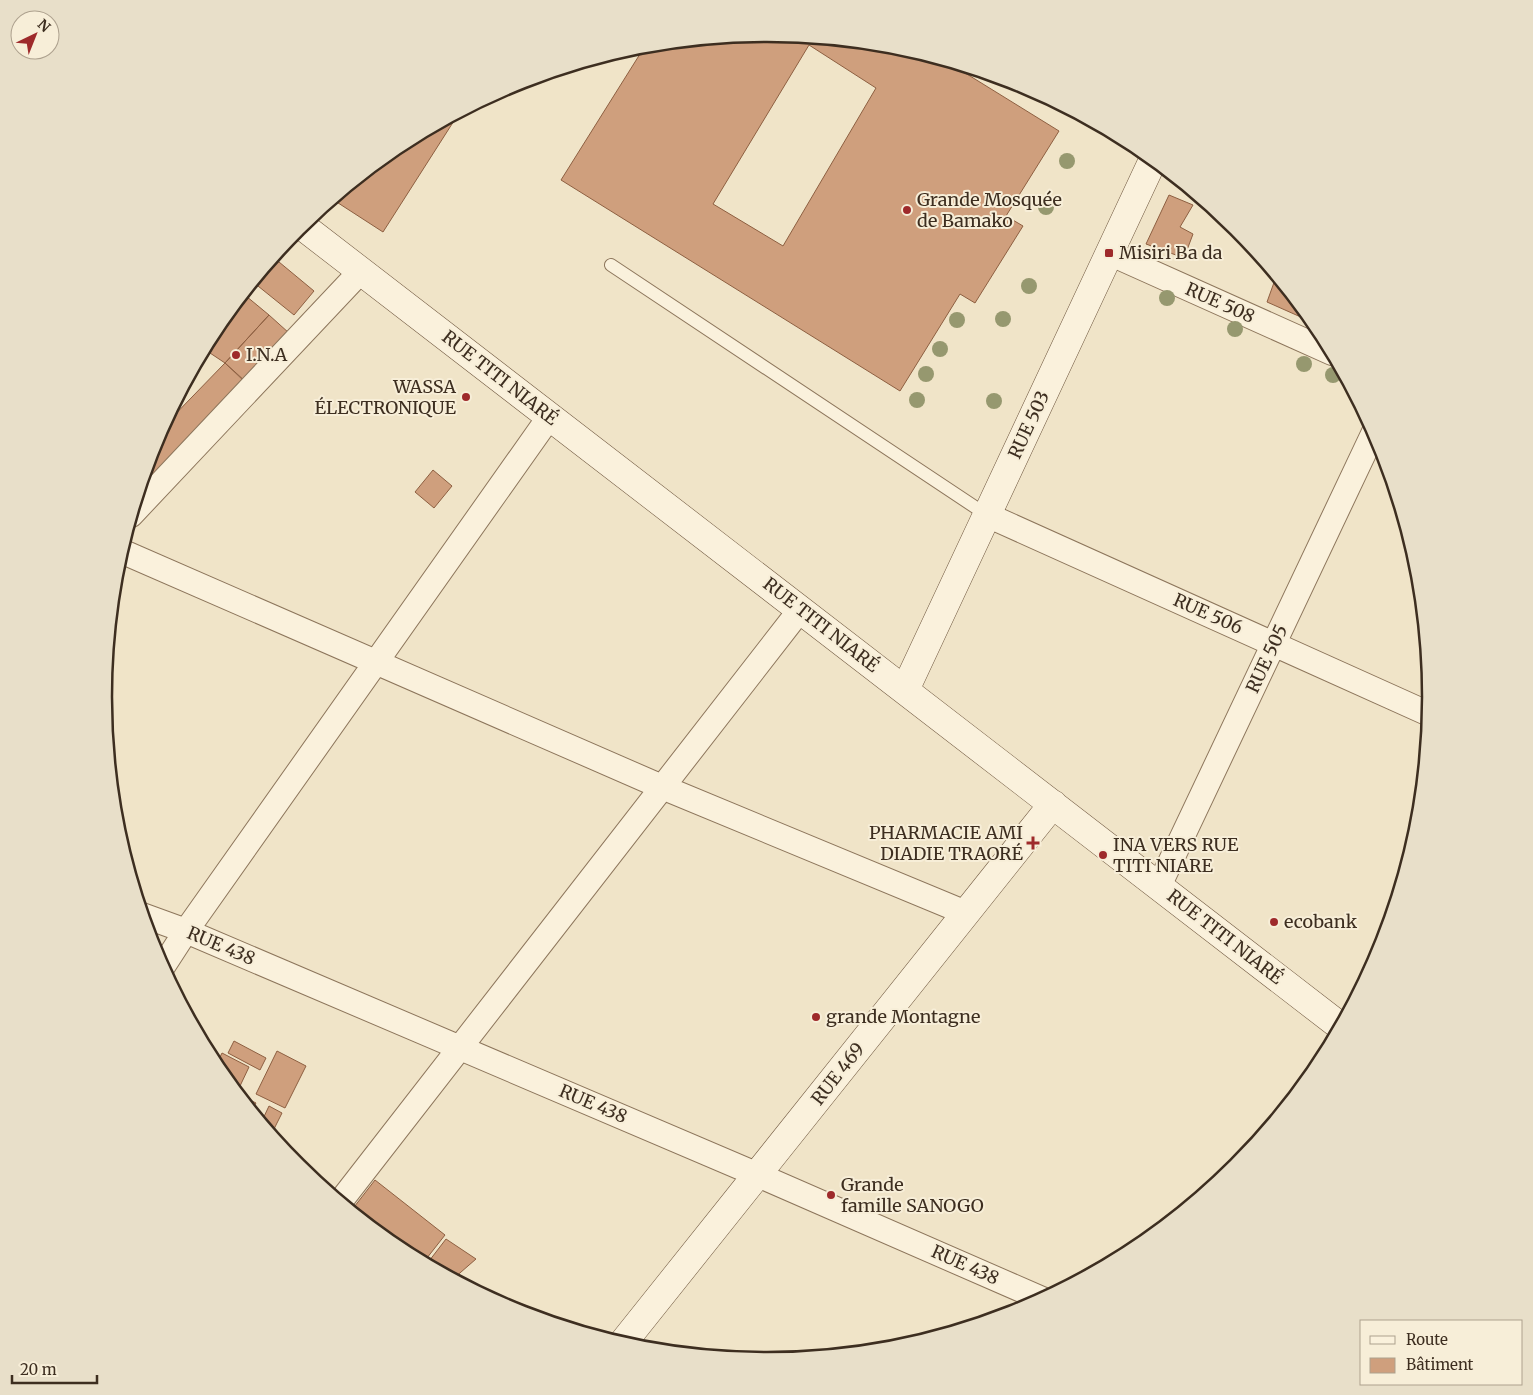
<svg xmlns="http://www.w3.org/2000/svg" width="1533" height="1395" viewBox="0 0 1533 1395" font-family="Merriweather,serif">
<rect width="100%" height="100%" fill="#f0e4c8"/>
<path fill="#cf9f7d" stroke="#8d5f41" fill-rule="evenodd" d="M767,34L896,47L949,63L1059,131L1006,216L1023,226L975,303L960,294L900,391L561,180L645,46ZM809,45L876,88L783,246L713,204Z
M459,113L383,232L332,199L398,145Z
M1169,195L1193,205L1180,227L1193,234L1184,258L1146,244Z
M273,257L314,291L294,315L253,282Z
M1276,277L1312,322L1267,302Z
M243,294L246,296L211,336L215,329Z
M246,296L269,315L225,363L204,349L211,336Z
M269,315L289,333L245,381L225,363Z
M225,363L245,382L146,486L142,482L153,443L160,430Z
M433,470L452,486L434,508L415,492Z
M234,1041L266,1058L260,1070L228,1053Z
M277,1051L306,1066L285,1108L256,1094Z
M222,1053L249,1067L240,1086L225,1078L215,1067Z
M236,1093L256,1103L251,1111Z
M269,1106L282,1113L271,1135L261,1123Z
M375,1180L445,1235L423,1263L398,1249L351,1211Z
M446,1239L476,1259L453,1279L426,1265Z"/>
<g fill="none" stroke-linecap="round" stroke-linejoin="round">
<g stroke="#8d765c" stroke-width="14">
<path id="lane" d="M611,265L987,515"/>
</g>
<g stroke="#8d765c" stroke-width="26">
<path id="street" d="M1109,253L1332,353
M131,515L361,271
M987,515L1429,714
M121,551L662,787L966,913
M1159,886L1374,432
M142,915L186,931L758,1175L1042,1299
M162,968L186,931L550,416
M340,1202L800,610"/>
</g>
<g stroke="#6f573f" stroke-width="29">
<path id="secondary" d="M301,225L1340,1026
M905,690L1153,160
M622,1344L1053,804"/>
</g>
<use href="#lane" stroke="#faf1dc" stroke-width="12"/>
<use href="#street" stroke="#faf1dc" stroke-width="24"/>
<use href="#secondary" stroke="#faf1dc" stroke-width="28"/>
</g>
<g fill="#96986f">
<circle cx="1067" cy="161" r="8"/>
<circle cx="1046" cy="207" r="8"/>
<circle cx="1029" cy="286" r="8"/>
<circle cx="1167" cy="298" r="8"/>
<circle cx="1003" cy="319" r="8"/>
<circle cx="957" cy="320" r="8"/>
<circle cx="1235" cy="329" r="8"/>
<circle cx="940" cy="349" r="8"/>
<circle cx="1304" cy="364" r="8"/>
<circle cx="926" cy="374" r="8"/>
<circle cx="1333" cy="375" r="8"/>
<circle cx="917" cy="400" r="8"/>
<circle cx="994" cy="401" r="8"/>
</g>
<g fill="#9e2a2b" stroke="#f7eed8" stroke-width="2">
<circle cx="907" cy="210" r="5"/>
<rect x="1104" y="248" width="10" height="10" rx="2.5"/>
<circle cx="236" cy="355" r="5"/>
<circle cx="466" cy="397" r="5"/>
<path d="M1030.5 835.5h5v5h5v5h-5v5h-5v-5h-5v-5h5z"/>
<circle cx="1103" cy="855" r="5"/>
<circle cx="1274" cy="922" r="5"/>
<circle cx="816" cy="1017" r="5"/>
<circle cx="831" cy="1195" r="5"/>
</g>
<g text-anchor="middle" stroke-width="4" stroke-linejoin="round" paint-order="stroke">
<g font-size="18" fill="#3d2e20" stroke="#f7eed8" text-anchor="start">
<text x="917" y="206">Grande Mosquée<tspan x="917" dy="21">de Bamako</tspan></text>
<text x="1119" y="259">Misiri Ba da</text>
<text x="246" y="361">I.N.A</text>
<text x="456" y="393" text-anchor="end">WASSA<tspan x="456" dy="21">ÉLECTRONIQUE</tspan></text>
<text x="1023" y="839" text-anchor="end">PHARMACIE AMI<tspan x="1023" dy="21">DIADIE TRAORÉ</tspan></text>
<text x="1113" y="851">INA VERS RUE<tspan x="1113" dy="21">TITI NIARE</tspan></text>
<text x="1284" y="928">ecobank</text>
<text x="826" y="1023">grande Montagne</text>
<text x="841" y="1191">Grande<tspan x="841" dy="21">famille SANOGO</tspan></text>
</g>
<g font-size="18" fill="#3d2e20" stroke="#f7eed8">
<text transform="translate(1220 303) rotate(24)" y="6">RUE 508</text>
<text transform="translate(500 378) rotate(38)" y="6">RUE TITI NIARÉ</text>
<text transform="translate(1029 425) rotate(-65)" y="6">RUE 503</text>
<text transform="translate(1208 614) rotate(24)" y="6">RUE 506</text>
<text transform="translate(821 625) rotate(38)" y="6">RUE TITI NIARÉ</text>
<text transform="translate(1267 659) rotate(-65)" y="6">RUE 505</text>
<text transform="translate(1225 937) rotate(38)" y="6">RUE TITI NIARÉ</text>
<text transform="translate(221 946) rotate(23)" y="6">RUE 438</text>
<text transform="translate(838 1074) rotate(-52)" y="6">RUE 469</text>
<text transform="translate(593 1104) rotate(23)" y="6">RUE 438</text>
<text transform="translate(965 1265) rotate(24)" y="6">RUE 438</text>
</g>
</g>
<path d="M0 0H1533V1395H0ZM112 697a655 655 0 1 1 1310 0a655 655 0 1 1-1310 0Z" fill="#e8dfc9" fill-rule="evenodd"/>
<path fill="none" stroke="#3d2e20" stroke-width="2.5" d="M112 697a655 655 0 1 1 1310 0a655 655 0 1 1-1310 0Z"/>
<rect x="1360" y="1320" width="162" height="65" fill="#f7eed8" stroke="#ada18e"/>
<rect x="1370" y="1336" width="25" height="8" fill="#faf1dc" stroke="#ada18e"/>
<text x="1406" y="1345" font-size="15" fill="#3d2e20">Route</text>
<rect x="1370" y="1358" width="25" height="15" fill="#cf9f7d" stroke="#ada18e"/>
<text x="1406" y="1370" font-size="15" fill="#3d2e20">Bâtiment</text>
<g transform="translate(35 35) rotate(43)"><circle r="24" fill="#f7eed8" stroke="#ada18e"/>
<path d="M0-4L9 19L0 12L-9 19Z" fill="#9e2a2b"/>
<text y="-8" font-size="14" font-weight="bold" text-anchor="middle" fill="#3d2e20">N</text>
</g>
<path d="M12 1375v8h85v-8" fill="none" stroke="#3d2e20" stroke-width="2.5"/>
<text x="20" y="1375" font-size="15" fill="#3d2e20" stroke="#f7eed8" stroke-width="4" paint-order="stroke">20 m</text>
</svg>
